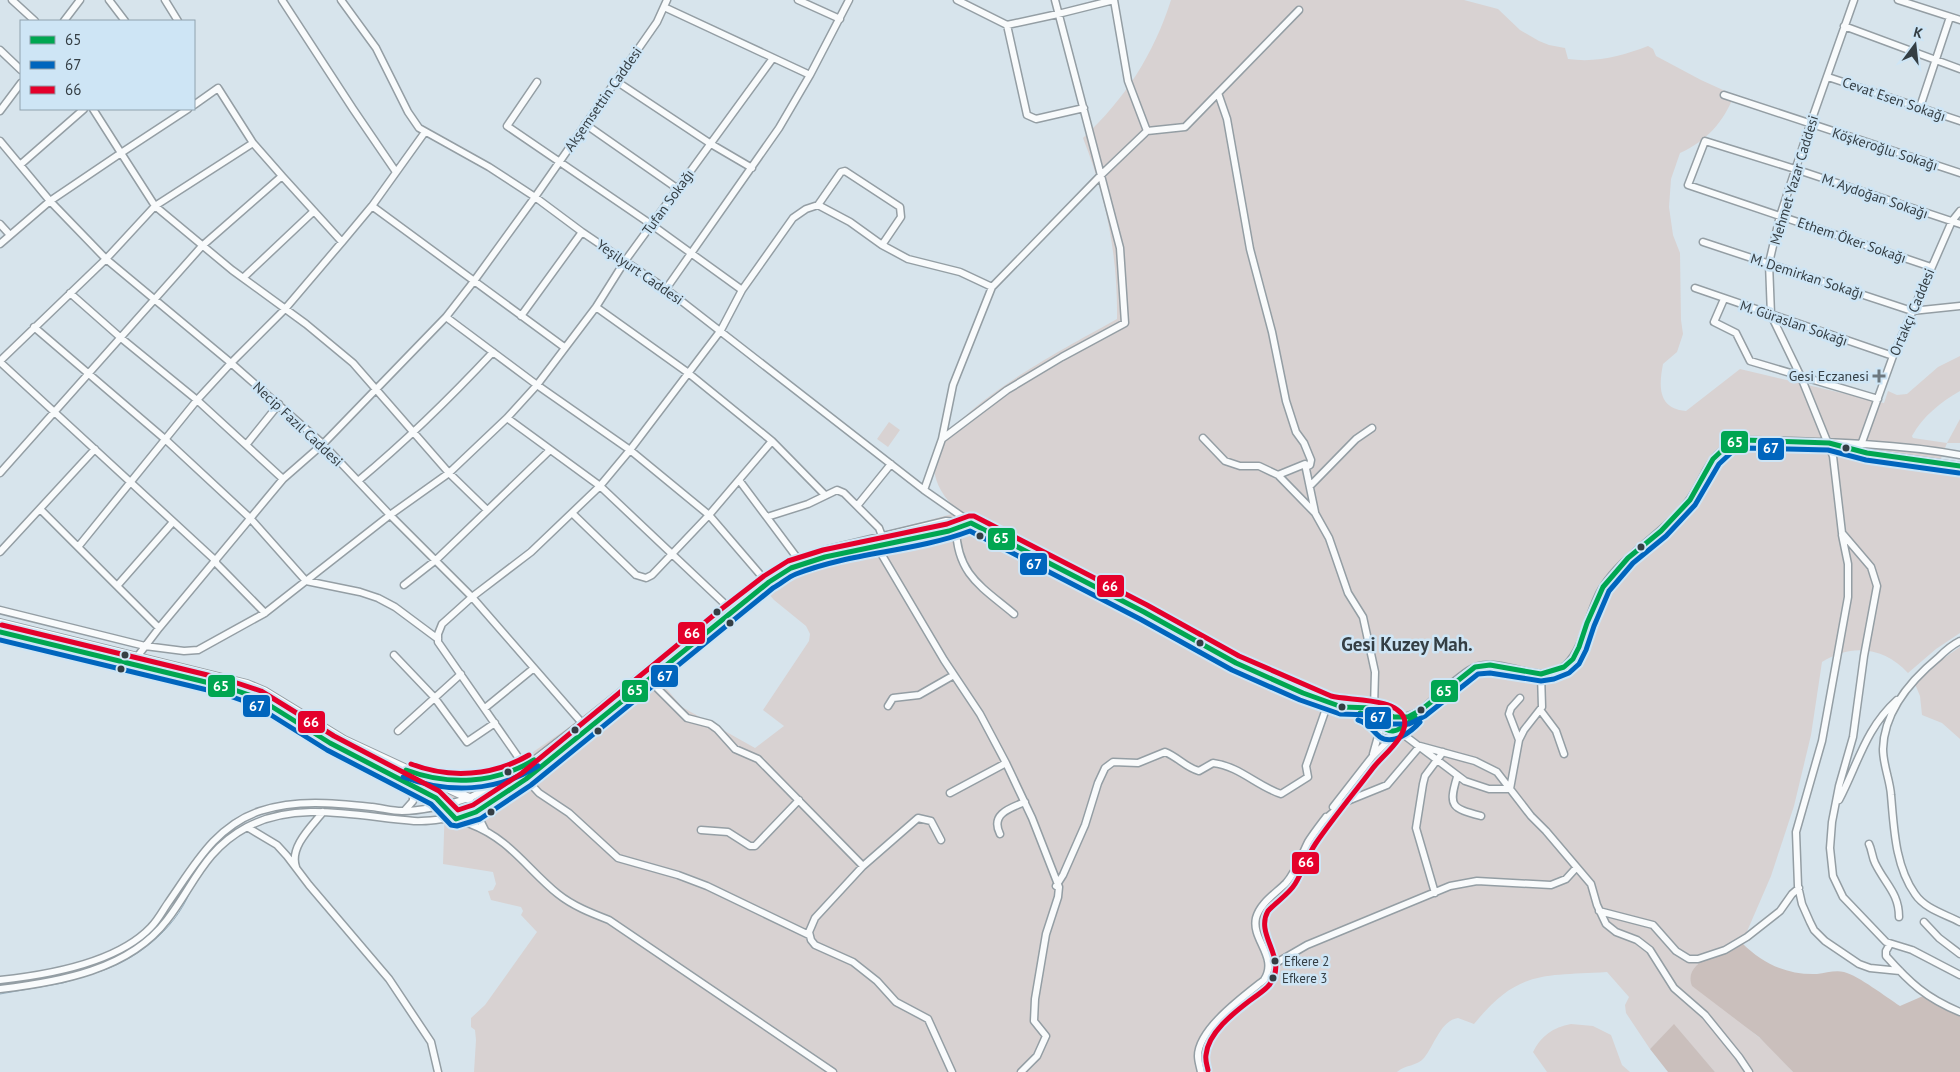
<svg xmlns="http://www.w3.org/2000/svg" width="1960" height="1072" viewBox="0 0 1960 1072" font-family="'PT Sans',sans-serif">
<rect width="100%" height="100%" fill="#d7e4ec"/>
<path fill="#d8d2d2" d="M1171,0H1464L1498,9L1520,30L1539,41L1549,45L1565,48L1568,59C1597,63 1622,56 1648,46L1653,49L1656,56L1701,80L1734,95C1724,122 1706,141 1680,153L1671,179L1669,207L1673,235L1680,253L1681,320L1683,334L1677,352L1663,364C1659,385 1657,409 1686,411L1740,369L1884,403L1888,391L1897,395L1907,394L1938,367L1960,356V391C1941,402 1923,416 1912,436L1913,438L1947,443L1960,419V443H1947L1938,466L1960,470V633L1936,649L1908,673C1885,647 1851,643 1822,662L1811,735L1794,806L1771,876L1742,943L1749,1029L1768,1045L1793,1072H1715L1674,1025L1650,1049L1626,1013L1625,1005L1629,997L1607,972C1542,976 1518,970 1474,1024L1458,1018C1441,1020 1434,1046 1424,1058C1418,1066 1404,1065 1397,1072H474L476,1040L475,1030L471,1027V1018L485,1005L537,932L521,915L523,911L521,907L491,900L488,891L493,890L496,884L493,872L443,864L446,772H486L517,763L565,730L647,666L682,707L755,748L784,726L763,710L809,641L810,634L806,626L774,600L757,580L795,557L818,549L960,512C944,499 929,478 936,455C953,405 1071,345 1117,319C1118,256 1106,196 1083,138C1125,99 1154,54 1171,0Z
M889,422L900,430L888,447L877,439Z
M1960,647V739L1942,723L1922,715L1920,696L1915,684L1938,662Z
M1571,1024L1593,1026L1611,1035L1622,1065L1630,1072H1547L1533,1052C1541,1036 1553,1027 1571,1024Z"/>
<path fill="#cabfbc" d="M1742,943C1763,964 1787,975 1817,974C1826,973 1835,970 1844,972C1859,976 1886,997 1900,1006L1923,996L1960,1010V1072H1793L1759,1037L1692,986C1682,961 1725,951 1742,943Z
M1674,1024L1715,1072H1668L1650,1049Z"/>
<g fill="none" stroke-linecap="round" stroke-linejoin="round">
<path stroke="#97afbe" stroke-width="1" d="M239,835L247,831
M95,973C134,962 174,931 190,892
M0,994L63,983L91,974"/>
<g stroke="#949ea4" stroke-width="9">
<path id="minor" d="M12,0L35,21
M109,0L125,21
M165,0L178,21
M282,0L353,109L396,172
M341,0L376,48L408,112L419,128L489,167L535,197L582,232L666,289L924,490L970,522
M798,0L840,19
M957,0L1007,25L1058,14L1114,0L1128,81L1147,131
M1854,0L1812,119L1780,216L1769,263L1771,315L1801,377L1833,456L1842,533L1871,567L1877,586L1864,656L1853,737L1839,786L1832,822L1830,848L1833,876L1843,897L1886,942L1912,950L1960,975
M1898,0L1960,20
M664,7L810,75
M64,21L80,0
M1007,25L1027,115L1036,119L1084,108
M1844,26L1960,69
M0,50L21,70
M1828,77L1960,121
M616,81L711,144L752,168
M537,82L507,126L652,225L742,290
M1218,93L1227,119L1250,249L1272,332L1286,401L1296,432L1304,443L1311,460L1310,465L1306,467
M1724,95L1960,173
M194,105L218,88L253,143
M1920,107L1950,17
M188,109L121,153L155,206L232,270L306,324L353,363L449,473L487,510
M0,111L21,83
M585,124L678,189
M0,141L50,201L106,259L231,363L323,444L390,515L472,597L582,723
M20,165L84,109
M818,205L850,222L882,245L908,259L960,272L992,287
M372,206L425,132
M0,224L10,235
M1703,242L1912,311L1960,306
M0,244L50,201L121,153L93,109
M1931,267L1688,185L1705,141L1795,169L1960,224
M243,278L314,211
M1695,288L1893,356
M666,289L779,128L810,75L849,0
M70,293L121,338L197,400L283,479
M1724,299L1714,322L1736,333L1750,361L1878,399
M596,307L687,372L772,441L825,495
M521,316L582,232
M446,317L537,385L630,450L709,515L764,579
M34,327L166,440L250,518L306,581L360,592L378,598L395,607L438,639
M0,361L106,259L155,206L253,143L282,176
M0,362L216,561
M507,418L600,486L727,606
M1203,438L1225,461L1240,466H1259L1278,475L1315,513L1329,538L1348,593L1363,617L1375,672L1374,708
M942,439L953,385L992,287L1101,175L1147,131L1185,127L1299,10
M246,445L279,404
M1861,445L1893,356L1952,221L1960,211
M1842,447L1867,453L1960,466
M0,473L202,246L282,176L342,242L372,206L564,347
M1278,475L1305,464L1315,512
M739,480L798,559
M358,481C406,441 450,398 493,352
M1310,486L1356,439L1372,428
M924,490L942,439L1007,390L1062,357L1125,323L1120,248L1055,0
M857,506L891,464
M41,510L159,628
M572,513L636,575L646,578L652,575L709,515L772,441
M767,517L808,504L837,490L844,493L879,528L882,536
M956,528C957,575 982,587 1014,614
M1842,535L1848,564V597L1822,741L1796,832L1798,886L1802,904L1810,922L1814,930L1825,941L1859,964L1870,968L1900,971
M876,545L944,660L980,714L1006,763L1032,818L1059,887L1058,897L1046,934L1035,999L1034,1021L1046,1036L1037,1056L1021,1072
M78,547L197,400L231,363L285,309L342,242
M0,552L95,449
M215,562L265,613
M404,585L436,560L550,450
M117,586L173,522
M0,610L145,646L184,651L198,650L265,613L390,515L449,473L507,418L537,385L596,307L625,261L773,58
M1960,641C1952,645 1945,651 1939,657C1911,680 1884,712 1883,749C1883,765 1890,780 1891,795C1894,828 1895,866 1915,894C1925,909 1945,914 1960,922
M394,655L434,697L467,742L495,723
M137,657L159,628L283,479L323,444L446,317L474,281L535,197L657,22L667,0
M648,679L687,718L710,724L717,729L735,749L758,759L863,866
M888,706L893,698L919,695L954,675
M1351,707C1358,707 1368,706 1375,709C1395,715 1396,722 1418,712
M485,708L534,668
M1541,711L1556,731L1564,754
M1396,729L1465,781L1489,789H1510
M398,731L461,674
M1519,740L1509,714L1511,708L1520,698
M1373,754L1382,722L1385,718L1391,716
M525,767L438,642V634L442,624L472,597L531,552L600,486L630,450L721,330L742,290L793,218L806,209L818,205L841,172L845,171L900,207L901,217L882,245
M1457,777C1448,807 1452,808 1481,816
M433,779C458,785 491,780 514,771
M526,779L539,793L569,813L618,858L678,875L707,886L809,935
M1510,789L1519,740L1524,730L1542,707L1541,674
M950,793L1006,763
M469,798L506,780L525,767L582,723L727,606L787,563L825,550L946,521L971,523L1144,612L1236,663L1328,703L1371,716L1381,724L1385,731C1391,733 1399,729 1406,726C1412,723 1416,715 1422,710C1436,697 1452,682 1468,671C1497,650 1538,690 1566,665C1585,648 1588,610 1603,587C1626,552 1666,533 1690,499C1709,471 1708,451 1744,440C1816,442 1889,442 1960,455
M1839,800C1858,764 1865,729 1897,700
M444,807L456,819L476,812L526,779L725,616L769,582L791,568L825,557L949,531L967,524
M1333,807L1372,757L1388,741L1397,727V721L1394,717
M405,810L413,801V790L410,784
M1323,821L1345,802L1387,785L1420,746L1475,761L1497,772L1531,816L1546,831L1591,884L1597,905L1606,924L1616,932L1637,940L1650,950L1674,988L1705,1015L1739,1057L1749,1072
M247,827L277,845L287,856L309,885L389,979L431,1042L438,1072
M701,830L728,832L750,846H755L799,800
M1000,834C990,814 1010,808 1025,802
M941,840L931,821L918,818L863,866L815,918L809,932L811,940L815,945L853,962L877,981L896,1002L928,1019L952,1072
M1869,844C1872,850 1872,857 1875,863C1885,884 1899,893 1899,917
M296,867C289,847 312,826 323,812
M1056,886L1063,875L1085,825L1098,783L1105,768L1113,762L1138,763L1165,752C1178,757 1186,768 1199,771L1213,763C1239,766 1257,786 1281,794L1308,777L1306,766L1328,703
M1435,893L1416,828L1423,784L1425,776L1443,752
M1599,911L1653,925L1676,951L1689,959H1698L1725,950L1747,937L1780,911L1792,894L1799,888
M1924,922L1939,938L1960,954
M1890,944L1886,951V956C1910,983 1926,998 1960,1012
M1269,967L1307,945L1450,886L1477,881L1551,885L1566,879L1576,868
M0,980C47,975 117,963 151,927C158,920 163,910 168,903C194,866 215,826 260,811C297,799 334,803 372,807C382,808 392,811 402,811C425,811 447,805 469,798L485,830
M0,989C59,982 129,970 167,920C194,885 204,850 247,827C298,800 360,817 414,821C428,822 443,818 456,819C461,820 466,823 470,824C510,839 527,869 558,894C573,906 591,913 609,920L833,1072
M1201,1072C1200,1067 1198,1061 1198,1056C1198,1029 1244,996 1264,980C1279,957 1251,940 1256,918C1260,903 1275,894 1286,883C1296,872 1301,856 1308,842C1313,834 1320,825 1326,817"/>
</g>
<g stroke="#949ea4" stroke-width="10">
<path id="major" d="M0,623L247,684L264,691L344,740L469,798
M0,632L226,687L258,698L330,743L436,798L444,807"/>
</g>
<use href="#minor" stroke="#f9fbfc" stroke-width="6"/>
<use href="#major" stroke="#f9fbfc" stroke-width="8"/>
<g stroke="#cee5f5" stroke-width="9">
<path id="bus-1" d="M0,632L226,687L258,698L330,743L436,798L456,819L476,812L526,779L769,582L791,568L825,557L949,531L971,523L1144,612L1236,663L1303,693L1342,707L1374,708L1394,717H1408L1421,710L1475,667L1490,665L1541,674L1564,667L1573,659L1579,647L1587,623L1603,587L1628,558L1661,531L1690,500L1713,459L1729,444L1744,440L1829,443L1867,453L1960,466
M1360,713C1388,721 1383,747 1415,717
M406,770C449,786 494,784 534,760"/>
</g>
<g stroke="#cee5f5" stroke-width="9">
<path id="bus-2" d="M0,640L224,694L255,705L327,750L431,804L451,825L457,826L480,819L531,785L773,588C781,584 788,577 796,574C852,552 914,552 970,531L1140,619L1232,670L1300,700L1340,714L1372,715L1392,724H1409L1425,716L1478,674L1490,673L1541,681L1554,679L1569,673L1579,664L1586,650L1594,626L1609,591L1633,563L1666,536L1695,505L1719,464L1733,451L1745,448L1828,450L1866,460L1959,473
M1358,720C1369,723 1372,731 1380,737C1393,746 1412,731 1420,722
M403,777C449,794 496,792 538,766"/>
</g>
<g stroke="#cee5f5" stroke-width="9">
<path id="bus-3" d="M2,625L228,680L261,691L334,736L439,791L458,810L473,805L522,773L720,610L764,576L788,561L823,550L947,524L969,516H974L1147,605L1239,656L1331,696C1349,701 1396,697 1404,718C1410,735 1382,756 1373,768C1354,793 1334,817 1316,843C1307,856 1303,871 1295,884C1289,894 1276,902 1268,911C1254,935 1289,959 1270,984C1266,990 1257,995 1252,999C1235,1012 1208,1032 1206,1055C1205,1060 1207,1065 1208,1070
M411,764C450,779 493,776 529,755"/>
</g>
<use href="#bus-1" stroke="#00a651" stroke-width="5"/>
<use href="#bus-2" stroke="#0065bd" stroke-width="5"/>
<use href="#bus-3" stroke="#e4002b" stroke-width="5"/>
</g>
<path fill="#6d787f" stroke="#cee5f5" stroke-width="2" d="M1876.5 368.5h5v5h5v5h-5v5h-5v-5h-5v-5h5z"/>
<g fill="#343e44" stroke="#cee5f5" stroke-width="2">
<circle cx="1846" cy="448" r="4.5"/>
<circle cx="980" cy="536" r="4.5"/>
<circle cx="1641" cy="547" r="4.5"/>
<circle cx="717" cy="612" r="4.5"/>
<circle cx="730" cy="623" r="4.5"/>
<circle cx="1200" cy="643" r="4.5"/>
<circle cx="125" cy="655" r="4.5"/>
<circle cx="121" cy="669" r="4.5"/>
<circle cx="1342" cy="707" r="4.5"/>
<circle cx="1421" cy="710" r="4.5"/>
<circle cx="575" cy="730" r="4.5"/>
<circle cx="598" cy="731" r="4.5"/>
<circle cx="508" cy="772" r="4.5"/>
<circle cx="491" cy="812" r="4.5"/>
<circle cx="1275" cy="961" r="4.5"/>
<circle cx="1273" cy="978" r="4.5"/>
</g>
<g text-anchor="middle" stroke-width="5" stroke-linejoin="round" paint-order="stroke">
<g font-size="13" fill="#343e44" stroke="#cee5f5" text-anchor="start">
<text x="1284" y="966">Efkere 2</text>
<text x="1282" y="983">Efkere 3</text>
</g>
<g font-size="14" fill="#343e44" stroke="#cee5f5">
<text transform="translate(603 99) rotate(-55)" y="5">Akşemsettin Caddesi</text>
<text transform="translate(1894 99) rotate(19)" y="5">Cevat Esen Sokağı</text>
<text transform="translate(1885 149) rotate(18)" y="5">Köşkeroğlu Sokağı</text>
<text transform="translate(1794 180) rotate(-73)" y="5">Mehmet Yazar Caddesi</text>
<text transform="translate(1875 196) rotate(19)" y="5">M. Aydoğan Sokağı</text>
<text transform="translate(668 202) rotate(-54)" y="5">Tufan Sokağı</text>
<text transform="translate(1852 240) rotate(19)" y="5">Ethem Öker Sokağı</text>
<text transform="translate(640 272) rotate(35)" y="5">Yeşilyurt Caddesi</text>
<text transform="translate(1807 276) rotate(18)" y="5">M. Demirkan Sokağı</text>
<text transform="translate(1912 312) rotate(-67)" y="5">Ortakçı Caddesi</text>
<text transform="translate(1794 323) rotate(19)" y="5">M. Güraslan Sokağı</text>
<text transform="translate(298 424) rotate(43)" y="5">Necip Fazıl Caddesi</text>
</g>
<g font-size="14" fill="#343e44" stroke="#cee5f5" text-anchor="end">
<text x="1869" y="381">Gesi Eczanesi</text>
</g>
<g font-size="19" font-weight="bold" fill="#343e44" stroke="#cee5f5">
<text x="1407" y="651">Gesi Kuzey Mah.</text>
</g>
</g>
<g stroke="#cee5f5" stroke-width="2">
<rect x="1720" y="430" width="29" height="24" rx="5" fill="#00a651"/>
<rect x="1757" y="437" width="28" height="24" rx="5" fill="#0065bd"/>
<rect x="987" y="527" width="29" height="24" rx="5" fill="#00a651"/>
<rect x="1019" y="552" width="29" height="24" rx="5" fill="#0065bd"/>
<rect x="1096" y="574" width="29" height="24" rx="5" fill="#e4002b"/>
<rect x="677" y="621" width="29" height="24" rx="5" fill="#e4002b"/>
<rect x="650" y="664" width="29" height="24" rx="5" fill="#0065bd"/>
<rect x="207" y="674" width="29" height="24" rx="5" fill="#00a651"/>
<rect x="621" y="679" width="28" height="24" rx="5" fill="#00a651"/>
<rect x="1430" y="679" width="29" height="24" rx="5" fill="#00a651"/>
<rect x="242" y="694" width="29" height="24" rx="5" fill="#0065bd"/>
<rect x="1364" y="706" width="28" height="24" rx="5" fill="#0065bd"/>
<rect x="297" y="710" width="29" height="24" rx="5" fill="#e4002b"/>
<rect x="1291" y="851" width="29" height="24" rx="5" fill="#e4002b"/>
</g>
<g font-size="14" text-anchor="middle" font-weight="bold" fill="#fff">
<text x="1735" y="447">65</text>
<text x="1771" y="453">67</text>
<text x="1001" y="543">65</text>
<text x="1034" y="569">67</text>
<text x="1110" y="591">66</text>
<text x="692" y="638">66</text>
<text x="665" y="681">67</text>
<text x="221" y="691">65</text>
<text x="635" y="695">65</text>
<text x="1444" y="696">65</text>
<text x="257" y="711">67</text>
<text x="1378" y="722">67</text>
<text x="311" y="727">66</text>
<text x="1306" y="867">66</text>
</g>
<rect x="20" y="20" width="175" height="90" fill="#cee5f5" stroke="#90a2ae"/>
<rect x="30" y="36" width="25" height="8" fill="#00a651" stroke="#90a2ae"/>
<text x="65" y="45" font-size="15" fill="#343e44">65</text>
<rect x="30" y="61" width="25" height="8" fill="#0065bd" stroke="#90a2ae"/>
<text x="65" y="70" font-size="15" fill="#343e44">67</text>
<rect x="30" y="86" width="25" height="8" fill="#e4002b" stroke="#90a2ae"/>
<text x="65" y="95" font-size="15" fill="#343e44">66</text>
<g transform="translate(1915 45) rotate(15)" stroke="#cee5f5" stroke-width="4" paint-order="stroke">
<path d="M0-4L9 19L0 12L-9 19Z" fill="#343e44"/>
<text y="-8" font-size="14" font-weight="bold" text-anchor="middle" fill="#343e44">K</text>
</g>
</svg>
